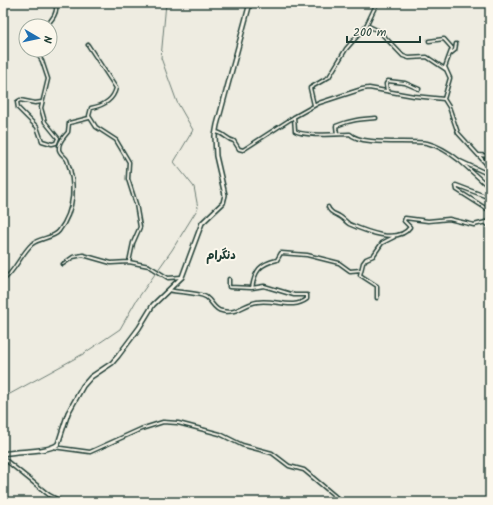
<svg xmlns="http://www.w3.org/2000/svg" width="493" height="505" viewBox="0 0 493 505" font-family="Kalam,'Playpen Sans Arabic',sans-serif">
<rect width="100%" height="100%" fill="#eeece1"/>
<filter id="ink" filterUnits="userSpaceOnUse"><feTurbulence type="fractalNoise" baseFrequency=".025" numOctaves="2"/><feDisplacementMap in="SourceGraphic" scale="8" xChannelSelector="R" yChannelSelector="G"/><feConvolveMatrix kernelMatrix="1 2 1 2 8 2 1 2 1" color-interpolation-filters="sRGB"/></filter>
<g filter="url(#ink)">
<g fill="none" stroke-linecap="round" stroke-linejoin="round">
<path stroke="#6c7d74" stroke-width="1" d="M3,405L8,395L83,354L120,329L136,301L172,250L198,208L194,187L174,162L193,130L177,102L161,58L166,3"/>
<g stroke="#1f3d34" stroke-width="5">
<path id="street" d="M366,25L379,31L403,56L409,58L427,57L445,69
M45,26C52,21 59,11 55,3
M429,41L444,39L452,48L445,67L450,78L444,99
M88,45L116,88C113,101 102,106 91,108L89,116L96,127L116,140L129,162L128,179L136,204L140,227L133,243L129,262L149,266L168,278L182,277
M35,50L42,61L48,79L41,108L45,122L58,138L56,143
M450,54L455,50L456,44
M387,91L386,84L388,81L405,83L419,89
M42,102L35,103L20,100L17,102L18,108L37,127L42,141L52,144L56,143
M314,105L310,88L329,77L346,49L366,26L377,3
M294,117L295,131C304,137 339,134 350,134C361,146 409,140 427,143C439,146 450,153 460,161
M216,132C224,133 226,139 234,141L239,149L243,150L294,117L319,103L362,89L369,88L414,96L444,99L449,107L458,133L490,168
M337,134L336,126C350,120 361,119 376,118
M479,155L490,156
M490,175L460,161L490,188
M490,198L456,185L457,190L490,211
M328,207C330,213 334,213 339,216C343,218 346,222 349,224C365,231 398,245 410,227L404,221L405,218L428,221L449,219L474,225L490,221
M485,222L490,227
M63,264L73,257L83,255L111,263L129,262
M3,280C14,273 21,254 32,244C39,238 54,238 59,231C75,210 76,183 67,160C65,156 58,153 59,148C59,141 64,137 68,132L69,123L89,118
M252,288C255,270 260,264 277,260L281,253L307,255L339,263L350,271L361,270
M169,290C180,293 196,292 206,297C212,301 214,310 222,311C236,315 244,304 257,302C275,299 293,310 307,299V295H294L264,286L252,288L229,287V279
M377,298V286L360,275L363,263L366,259L373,256L382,243L394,237
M53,447L90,452L141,429L163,422L178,423L220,434L242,445L272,453L289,466L304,470L342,502
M3,458L49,495L62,502"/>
</g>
<g stroke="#1f3d34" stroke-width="6">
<path id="secondary" d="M3,454C18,450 47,453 58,444L68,413L83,386L91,377L112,363L118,356L139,328L153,305L182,277L202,223L223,203L225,195L216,156L215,136L217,125L250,3"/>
</g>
<use href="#street" stroke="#fbf7ec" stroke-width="2"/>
<use href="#secondary" stroke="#fbf7ec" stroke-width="3"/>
</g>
</g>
<g text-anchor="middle" stroke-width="4" stroke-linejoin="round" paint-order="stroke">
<g font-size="12" font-weight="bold" fill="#1f3d34" stroke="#fbf7ec">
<text x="221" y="259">دنگرام</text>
</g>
</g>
<rect width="493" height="505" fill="none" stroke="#fbf7ec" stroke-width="16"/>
<rect x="8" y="8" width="477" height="489" fill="none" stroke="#1f3d34" stroke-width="1.5" filter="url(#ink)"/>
<g transform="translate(38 38) rotate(99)"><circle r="19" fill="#fbf7ec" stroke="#a3ada2"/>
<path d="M0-3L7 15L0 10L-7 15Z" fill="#1f6fb2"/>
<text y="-6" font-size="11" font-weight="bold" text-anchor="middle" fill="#1f3d34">N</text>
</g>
<path d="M347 36v6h73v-6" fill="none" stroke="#1f3d34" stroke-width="2"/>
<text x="353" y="36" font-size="12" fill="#1f3d34" stroke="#fbf7ec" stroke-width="3" paint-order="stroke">200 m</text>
</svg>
